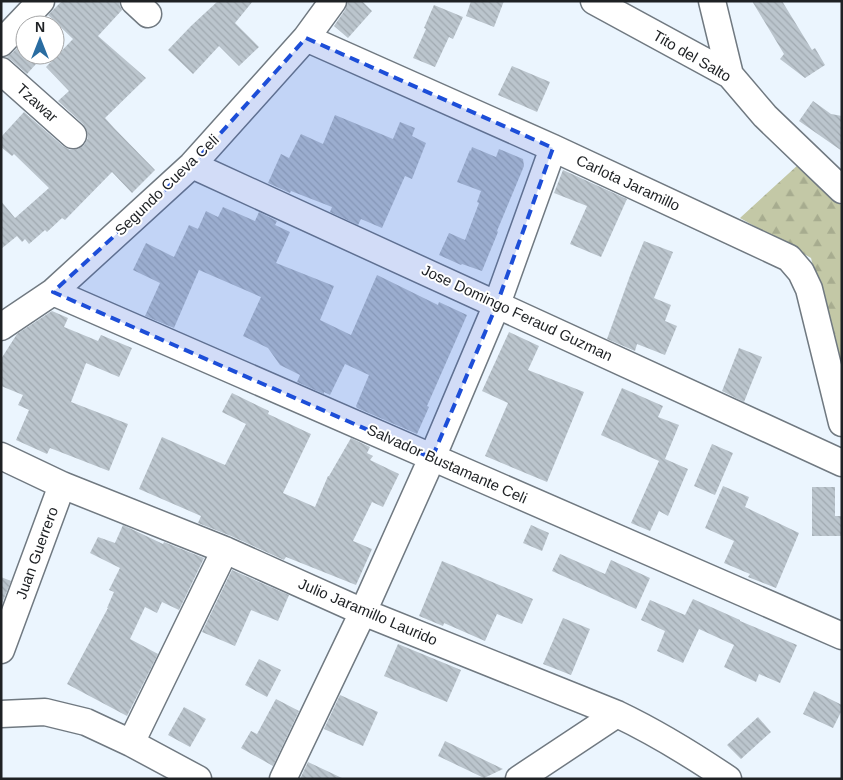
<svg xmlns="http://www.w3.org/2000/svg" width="843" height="780" viewBox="0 0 843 780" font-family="Arial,sans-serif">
<defs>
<pattern id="forest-firs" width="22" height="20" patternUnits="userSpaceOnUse" patternTransform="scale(1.25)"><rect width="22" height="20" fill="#c3c8a6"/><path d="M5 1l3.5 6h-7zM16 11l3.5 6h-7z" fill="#a7ac8f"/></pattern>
<pattern id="building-back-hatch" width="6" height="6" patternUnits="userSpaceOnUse" patternTransform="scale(1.25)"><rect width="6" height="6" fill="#bbc5cd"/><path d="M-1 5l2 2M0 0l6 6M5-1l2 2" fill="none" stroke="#a0a9b0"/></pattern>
</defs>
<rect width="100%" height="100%" fill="#ebf5fe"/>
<path fill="url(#forest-firs)" d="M799,164L842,206V377L811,258L740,218Z"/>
<path fill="url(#building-back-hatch)" d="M62,1H119L120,6L122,10L98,36L146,78L105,118L114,128L155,170L132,193L112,172L65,220L62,218L47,232L45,230L29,244L25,239L22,242L17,236L1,249V201L15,218L49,188L14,154L12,156L1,147V137L24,112L63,146L70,150L78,149L84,145L88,138L87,131L83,124L58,101L69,91L46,67L73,39L48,15Z
M218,1H253L235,23L259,47L239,66L219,46L193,74L168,50L191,26Z
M348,1H362L372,11L348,38L334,26L345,10Z
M471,1H504L494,27L466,16Z
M752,1H782L812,50L815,48L825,65L805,78L780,59L784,54Z
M434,5L463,17L453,39L449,37L435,67L413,58L426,29L424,28Z
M18,47L25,53V55H27L36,64L27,74L11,60L6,57L12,53Z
M512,66L550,82L537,112L498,95Z
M813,101L831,114L842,116V151L799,121Z
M335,115L393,139L400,122L415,128L412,136L426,143L412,179L405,176L382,228L361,219L358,225L330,212L332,207L291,191L290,193L268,183L281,154L289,158L301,134L323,144Z
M472,147L496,157L499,149L523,159L524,166L497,231L498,232L482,271L462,264L461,265L439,255L449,233L465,240L479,203L477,202L481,191L457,182L470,150L471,151Z
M563,170L627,199L601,257L570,244L587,206L554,193Z
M223,207L255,221L259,212L277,221L275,225L290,232L276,263L334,286L320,320L351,335L377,275L438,305L439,302L467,315L427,406L429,407L417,434L357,408L356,406L369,375L345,364L330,395L324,392V394L297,382L300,375L280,365L268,348L243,336L261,297L199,270L174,328L145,316L160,283L133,270L146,243L174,257L189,225L198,229L206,211L218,217Z
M644,241L673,252L654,298L671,305L665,321L677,326L665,355L637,344L635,351L607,339L631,273Z
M52,311L68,318L64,327L98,341L101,335L132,348L119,377L86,363L71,402L128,424L109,471L50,448L47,454L16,440L29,410L18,405L23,395L1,386V359L17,334Z
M509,332L539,346L528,370L584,392L547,482L485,456L508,403L482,391Z
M739,348L762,357L744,402L722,391Z
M622,388L663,406L658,417L679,425L665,459L688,469L668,516L659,511L650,531L631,523L659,461L601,435Z
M232,393L269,411L268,414L311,434L283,493L315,507L328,476H329L351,438L370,447L367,453L373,456L370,460L399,474L383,507L372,502L353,541L372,549L356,585L286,557L284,560L231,536L198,523L201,516L139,489L162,437L225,465L246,424L222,412Z
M712,444L733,453L715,495L694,486Z
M723,486L749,497L745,507L799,533L776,588L748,577L750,574L724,563L734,541L705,528Z
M812,487H835V516H842V536H812Z
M123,525L163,544L164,542L204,558L179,610L162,602L157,613L145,607L130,639L158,654L127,716L67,684L108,608H107L114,592L109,590L120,568L90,553L98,537L115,543Z
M531,525L549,533L542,551L523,543Z
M560,554L605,574L611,560L650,578L636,609L552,571Z
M442,561L533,599L522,624L497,614L485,641L444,623L443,626L419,616Z
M232,570L289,595L278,621L251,610L235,646L202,632Z
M1,577L11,581L1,606Z
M693,599L740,620V621L797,645L780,683L759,674L756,682L724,667L734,645L699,629L683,663L657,651L665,631L641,620L650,600L685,615Z
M563,618L590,629L571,675L543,664Z
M398,644L461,670L447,702L384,676Z
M259,659L281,670L267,697L245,685Z
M814,691L842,705V710L833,728L803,714Z
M340,695L378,712L363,746L324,729Z
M276,699L299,711L273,766L241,748L251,731L257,734Z
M184,707L206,719L190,747L168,735Z
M758,717L771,732L741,759L727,745Z
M445,741L503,769L484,778L438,756Z
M308,762L344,779H300Z"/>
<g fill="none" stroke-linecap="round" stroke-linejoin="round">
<g stroke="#707981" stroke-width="29">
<path id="street" d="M134,1L148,14
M594,1L730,75L765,116L842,190
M712,1L730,75
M306,38L553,148L789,258L801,272L809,289L842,423
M1,43L41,1
M1,71L73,135
M192,165L842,463
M53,292L842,636
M1,327L53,292L192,165L306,38L333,1
M1,456L62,485L225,550L363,612L617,714C657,733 691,754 728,779
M1,650L62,485
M1,714L45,712L86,722L131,743L198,779
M131,743L225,550
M283,779L363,612L432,458L497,304L553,148
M519,779L617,714"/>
</g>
<use href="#street" stroke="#fff" stroke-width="26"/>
</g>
<path fill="#1d4ed8" fill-opacity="0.2" stroke="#1d4ed8" stroke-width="4" stroke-dasharray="10 6" stroke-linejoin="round" d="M306,38L553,148L497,304L432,458L53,292L192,165Z"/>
<g text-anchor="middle" stroke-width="4" stroke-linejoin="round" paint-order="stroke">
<g font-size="15" fill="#1e2124" stroke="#fff">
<text transform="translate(692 56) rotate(30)" y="5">Tito del Salto</text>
<text transform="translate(37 103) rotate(42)" y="5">Tzawar</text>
<text transform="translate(628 183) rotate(25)" y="5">Carlota Jaramillo</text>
<text transform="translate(167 185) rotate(-44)" y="5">Segundo Cueva Celi</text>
<text transform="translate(517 313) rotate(25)" y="5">Jose Domingo Feraud Guzman</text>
<text transform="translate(447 464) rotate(24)" y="5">Salvador Bustamante Celi</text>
<text transform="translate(37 553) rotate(-70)" y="5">Juan Guerrero</text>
<text transform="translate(368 612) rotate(23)" y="5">Julio Jaramillo Laurido</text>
</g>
</g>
<rect width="843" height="780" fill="none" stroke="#1e2124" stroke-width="5"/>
<g transform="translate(40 40)"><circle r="24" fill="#ffffff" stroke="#a5a6a7"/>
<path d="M0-4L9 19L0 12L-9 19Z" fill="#296ca1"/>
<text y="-8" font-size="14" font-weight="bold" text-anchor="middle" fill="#1e2124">N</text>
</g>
</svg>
